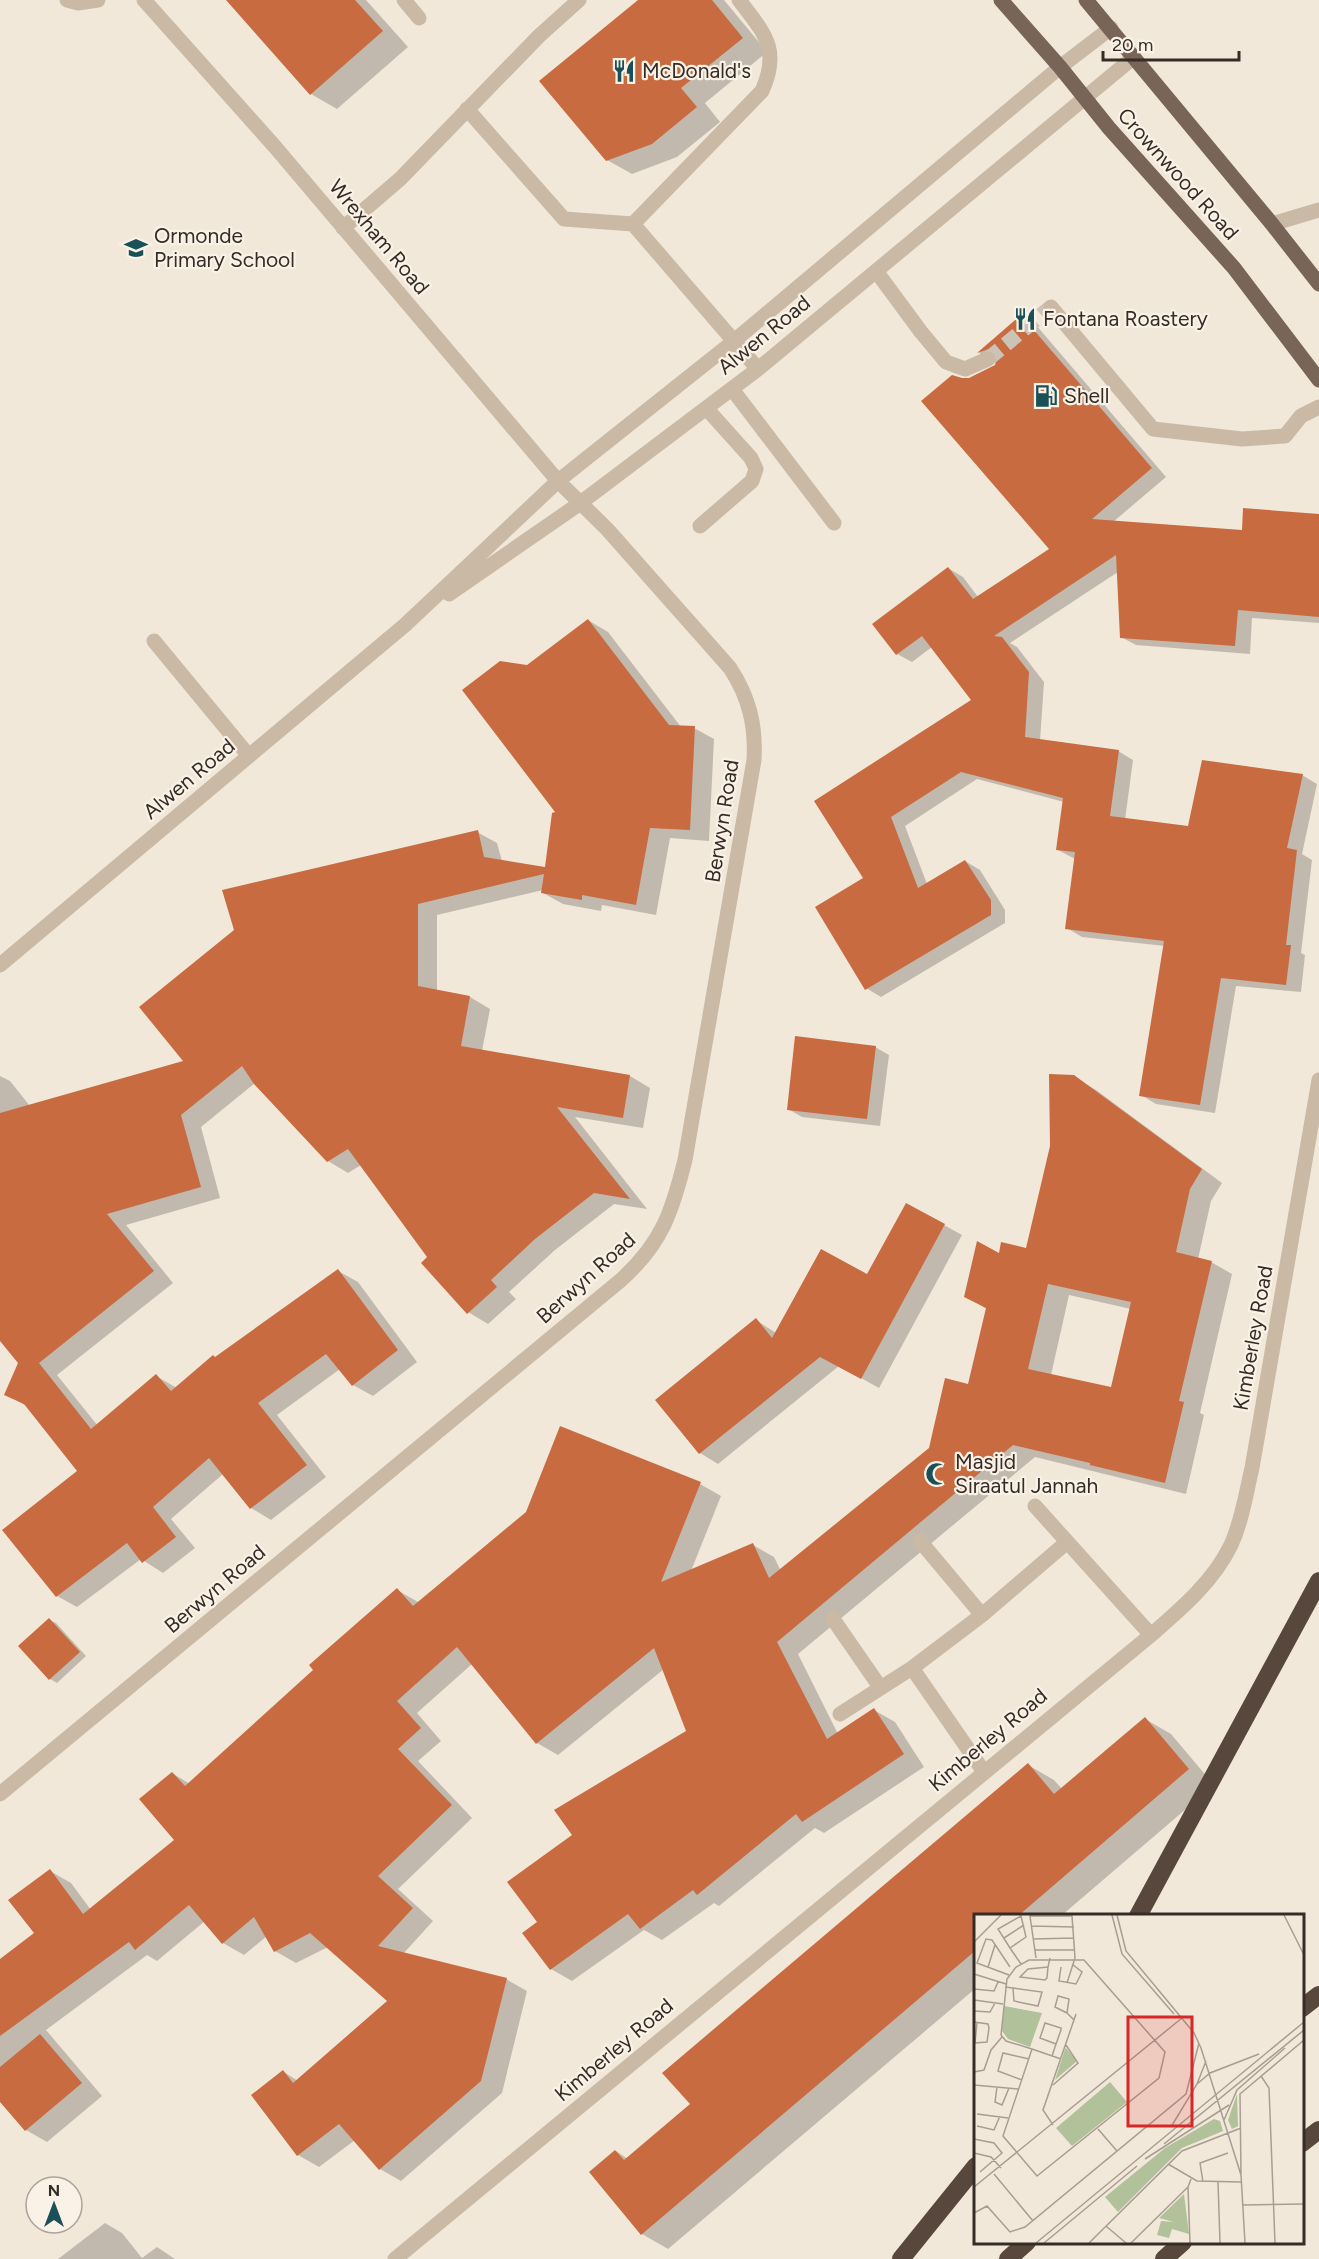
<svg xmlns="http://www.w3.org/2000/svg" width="1319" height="2259" viewBox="0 0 1319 2259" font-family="Figtree,sans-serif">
<rect width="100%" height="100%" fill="#f2e8d9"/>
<path fill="#0003" fill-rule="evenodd" d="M238,0H366L408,47L337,109L311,94Z
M641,0H724L767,52L705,103L720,122L677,157L632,174L607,160Z
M1021,317L1036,325L1166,477L1113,522L1243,532L1319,515V623L1252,618L1250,654L1136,645L1121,637L1118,572L1010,643L1017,647L1044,682L1040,741L1118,751L1133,760L1125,820L1190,827L1302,775L1317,784L1302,854L1312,860L1301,953L1305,955L1301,992L1236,986L1215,1113L1156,1104L1141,1095L1165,946L1082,937L1067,928L1075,859L1058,850L1064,802L977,779L905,826L927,884L965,861L980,870L1005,910V923L881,997L866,988V879L816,801L973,700L932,647L912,662L897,654L948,568L963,577L978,597L1051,549L969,379L997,366L998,359L993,361L979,353Z
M588,620L608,632L681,727L694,728L714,739L709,841L670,838L656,915L602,905L601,911L563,904L543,893V890L437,915V991L470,997L490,1009L482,1051L630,1076L650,1088L643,1128L575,1117L647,1209L614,1204L555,1250L509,1292L516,1299L488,1324L468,1312L361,1165L348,1173L328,1161L255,1083L201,1127L220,1198L126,1225L173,1283L57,1375L98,1426L156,1376L177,1388L338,1271L358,1282L417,1362L373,1396L353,1385L340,1369L277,1415L326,1477L271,1520L251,1508L223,1474L171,1519L195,1548L163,1573L141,1559L77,1607L57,1596L79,1471L28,1407L6,1394L20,1363L0,1338V1076L10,1081L30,1106L186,1062L477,832L497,843L502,861L546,869L558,813L527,667Z
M875,1047L889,1055L880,1126L802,1117L788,1109Z
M1074,1077L1096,1090L1222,1183L1211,1201L1198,1259L1211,1262L1232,1274L1200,1413L1204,1415L1186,1494L1035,1457L798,1654L838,1734L874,1710L895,1722L924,1767L824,1833L815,1828L719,1906L714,1903L662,1940L644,1930L572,1981L551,1969L525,1933L539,1922L574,1835L688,1732L664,1669L558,1755L537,1743L472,1664L417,1713L441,1741L418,1761L472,1818L398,1889L433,1921L403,1954L506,1979L527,1991L502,2093L401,2181L380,2169L355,2140L319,2167L298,2155L284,2072L298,2081L389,2001L328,1947L296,1963L275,1951L267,1936L244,1955L223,1943L205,1921L157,1961L147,1955L46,2030L102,2096L47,2142L26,2130L0,2099V1960L36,1934L50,1871L71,1883L91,1910L176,1840L172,1773L190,1784L315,1670L397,1590L418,1602L527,1513L561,1428L700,1484L721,1496L691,1571L753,1545L774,1557L781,1571L930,1449L969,1385L987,1309L966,1296L1000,1255L1027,1250ZM1069,1295L1131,1309L1112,1389L1051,1375Z
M944,1225L962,1235L879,1388L839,1366L718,1464L700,1453L657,1400L756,1320L776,1333Z
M49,1620L56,1623L86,1656L57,1683L50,1679L20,1646Z
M1145,1719L1171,1734L1214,1785L1061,1916H976V1988L668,2249L642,2234L616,2151L628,2159L692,2105L1028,1765L1054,1780L1062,1789Z
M105,2223L122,2233L142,2258L157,2247L175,2259H58Z"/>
<path fill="#c96b40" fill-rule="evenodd" d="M226,0H355L383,31L310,95Z
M638,0H712L743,38L681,88L697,107L652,144L606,161L539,81Z
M1021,315L1152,468L1092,519L1242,530L1243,508L1319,514V617L1238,610L1235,646L1120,638L1116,555L994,636L1002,637L1029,672L1025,737L1119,750L1110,816L1188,826L1202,760L1303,774L1287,848L1297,850L1286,945H1291L1286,985L1221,978L1200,1105L1139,1096L1164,941L1065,929L1075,852L1056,850L1063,798L961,772L891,817L918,888L965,860L991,900V915L865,990L815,907L863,878L814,801L971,700L922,636L896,655L872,624L948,567L973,599L1049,549L921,401L952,375L962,378H969L995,365L997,356L993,351L989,349L977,353Z
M588,619L669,725L695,726L690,830L650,828L636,905L582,895V900L541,893L544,874L418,904V986L470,996L461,1046L630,1075L623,1118L557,1107L630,1199L594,1193L535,1239L491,1280L497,1287L467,1314L421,1263L427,1257L348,1149L327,1162L254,1084L242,1066L181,1115L201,1187L107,1214L154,1271L39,1363L91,1429L156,1374L171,1391L213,1355L215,1357L338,1269L398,1350L352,1386L326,1354L258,1403L307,1465L250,1509L209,1458L153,1507L176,1537L142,1563L127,1543L56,1597L2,1530L77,1471L24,1404L4,1395L18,1363L0,1341V1113L183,1061L139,1007L234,930L222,890L478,830L484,857L545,867L552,813L555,812L462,690L500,661L527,665Z
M795,1036L876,1046L867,1119L787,1110Z
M1049,1074L1074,1075L1202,1169L1190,1189L1176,1252L1212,1261L1179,1401L1184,1402L1165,1483L1090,1465V1463L1013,1445L777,1642L827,1739L874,1708L904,1754L802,1822L796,1814L697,1895L693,1890L640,1929L628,1914L550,1970L522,1933L537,1922L507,1882L572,1835L554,1810L686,1731L654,1648L536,1744L457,1647L397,1701L421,1728L398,1749L452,1805L378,1876L413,1908L378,1946L507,1978L481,2081L379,2170L339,2124L297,2156L251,2095L283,2070L293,2083L387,2001L310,1933L274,1952L254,1917L222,1944L189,1905L135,1950L129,1942L0,2036V1959L34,1933L8,1900L50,1869L83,1914L174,1840L139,1799L172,1772L185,1786L313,1670L309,1665L397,1588L413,1606L526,1512L560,1426L701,1482L661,1582L753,1543L769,1578L929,1448L945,1378L968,1384L986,1308L964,1297L977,1241L999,1253L1001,1242L1026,1248L1050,1146ZM1048,1284L1131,1302L1111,1387L1028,1369Z
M906,1203L945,1224L861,1379L820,1357L699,1454L655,1400L756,1318L772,1338L821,1249L867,1274Z
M49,1618L80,1652L49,1680L18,1646Z
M1145,1717L1189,1769L1018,1916H975V1951L641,2235L589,2172L615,2150L624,2160L690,2104L662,2073L1028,1763L1054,1794Z
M40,2034L82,2083L25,2131L0,2102V2067Z"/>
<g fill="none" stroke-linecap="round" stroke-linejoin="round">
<path stroke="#ccc2b5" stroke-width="15" stroke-dasharray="15 8" stroke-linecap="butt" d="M988,359L1051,307"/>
<path stroke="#cab9a5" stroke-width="15" d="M67,0L78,3L98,0
M404,0L419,18
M467,109L564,219L633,224L758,369
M633,224L762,91C781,49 764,33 739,0
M1272,224L1319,210
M343,228L400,179L539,36L579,0
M876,271L921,332L946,362L965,369L988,359
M1051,307L1153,429L1242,439L1285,436L1301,416L1319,407
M732,389L834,523
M700,526L752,481L756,469L751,458L706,408
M449,594L579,504L758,369L1134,57
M154,641L249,756
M0,965L405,625L558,481L734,341L1060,67L1111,28
M1035,1506L1151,1635
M920,1541L982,1615
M833,1619L880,1687
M912,1668L984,1772
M840,1714L912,1668L982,1615L1066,1543
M0,1794L621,1280C662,1243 672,1212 685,1160L754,760C756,725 749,697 730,668L607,529L558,481L276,148L144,0
M395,2259L1151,1635C1181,1609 1213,1582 1231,1545C1242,1521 1246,1493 1252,1468L1319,1080"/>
<path stroke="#786557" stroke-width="15" d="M1001,0L1060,67L1109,128L1234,268L1319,380
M1086,0L1272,224L1319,284"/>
<path stroke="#57473d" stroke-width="18" d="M1138,1916L1319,1581
M1302,2008L1319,1995
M1302,2143L1319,2130
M901,2259L976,2166
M1008,2259L1027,2242
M1164,2259L1183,2242"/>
</g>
<defs>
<g id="restaurant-bare" transform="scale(1.8)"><path d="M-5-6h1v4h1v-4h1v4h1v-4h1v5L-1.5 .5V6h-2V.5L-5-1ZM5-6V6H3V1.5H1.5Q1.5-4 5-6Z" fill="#1b5058" stroke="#faf2e6" stroke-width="2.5" paint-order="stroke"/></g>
<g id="school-bare" transform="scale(1.8)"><path d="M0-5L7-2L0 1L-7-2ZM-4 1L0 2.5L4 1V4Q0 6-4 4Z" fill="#1b5058" stroke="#faf2e6" stroke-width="2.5" paint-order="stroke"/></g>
<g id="fuel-bare" transform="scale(1.8)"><path d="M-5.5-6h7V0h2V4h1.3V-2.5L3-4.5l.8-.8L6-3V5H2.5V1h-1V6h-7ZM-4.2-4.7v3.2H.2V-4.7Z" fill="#1b5058" stroke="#faf2e6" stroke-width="2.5" paint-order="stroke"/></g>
<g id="mosque-bare" transform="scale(1.8)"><path d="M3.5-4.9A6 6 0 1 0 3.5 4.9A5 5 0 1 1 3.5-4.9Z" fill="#1b5058" stroke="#faf2e6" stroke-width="2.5" paint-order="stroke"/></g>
</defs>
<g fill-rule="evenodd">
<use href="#restaurant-bare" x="624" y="71"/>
<use href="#school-bare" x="136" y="248"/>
<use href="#restaurant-bare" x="1025" y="319"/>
<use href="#fuel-bare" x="1046" y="396"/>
<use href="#mosque-bare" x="937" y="1474"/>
</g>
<g text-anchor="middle" stroke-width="4.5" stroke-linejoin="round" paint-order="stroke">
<g font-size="21" fill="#362c27" stroke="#faf2e6" text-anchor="start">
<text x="642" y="78">McDonald's</text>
<text x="154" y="243">Ormonde<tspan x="154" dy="24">Primary School</tspan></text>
<text x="1043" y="326">Fontana Roastery</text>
<text x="1064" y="403">Shell</text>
<text x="955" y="1469">Masjid<tspan x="955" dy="24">Siraatul Jannah</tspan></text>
</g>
<g font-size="21" fill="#362c27" stroke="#faf2e6">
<text transform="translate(1178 174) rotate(48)" y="7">Crownwood Road</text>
<text transform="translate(379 237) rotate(50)" y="7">Wrexham Road</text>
<text transform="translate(764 335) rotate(-39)" y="7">Alwen Road</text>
<text transform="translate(189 779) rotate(-40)" y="7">Alwen Road</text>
<text transform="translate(722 821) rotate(-81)" y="7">Berwyn Road</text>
<text transform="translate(586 1278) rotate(-42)" y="7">Berwyn Road</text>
<text transform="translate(1253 1338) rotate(-80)" y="7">Kimberley Road</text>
<text transform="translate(215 1589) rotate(-40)" y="7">Berwyn Road</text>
<text transform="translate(988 1740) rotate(-40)" y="7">Kimberley Road</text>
<text transform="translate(614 2050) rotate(-40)" y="7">Kimberley Road</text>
</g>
</g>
<g transform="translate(974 1914)">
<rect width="330" height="330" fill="#f2e8d9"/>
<path d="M30,92L68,99L56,133L34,125L28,117ZM92,134L103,147L81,166L91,135ZM136,168L153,188L98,232L82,214ZM263,180L264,212L258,215L254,206ZM240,205L246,207L249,217L208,234L144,298L131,283L191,234ZM210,280L215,320L198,315L195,324L183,321L187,307L200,308L185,304Z" fill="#b1c199"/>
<path fill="none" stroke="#a79d92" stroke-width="1.5" d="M138,1L148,40L200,100M143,1L152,37L220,119L227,134L267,261L271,329M310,1L330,41M57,12L100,13M30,24L50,11M59,25L100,24M0,28L27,1M36,34L52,23L47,2L24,15L36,34L47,50M61,36H100M62,44L56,2H98L101,44L93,69M14,53L21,31M74,53L54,55L46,63L71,66L73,64L74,53L76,44M87,53L85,67L102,70L108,58L98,50M0,60L32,70M35,61L3,49L12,25L18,26L36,53M31,73L39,74L68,78L64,92L40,87L39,74M0,75L20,77L24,68M0,86L29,90M0,97L16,98L21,89M93,99L81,93L84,82L95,85L93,99L100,106M0,108L14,110L15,114L13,128L0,129M1,129L3,108M58,135L29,222L63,262L185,164L191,138L110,46H55L42,53L33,65L27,121L32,127L58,135L87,145M78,142L82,130L87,116V114L71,109L66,124L82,130M0,158L10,156L17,136L28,123M287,162L295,174L301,329M48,166L24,157L29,139L55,145M223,170L236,159L285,140M0,171L44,175M79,171L104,149L92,131M23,173L21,188L28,191L35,174M3,200L34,204M250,206L263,176L311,134M79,211L69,196L102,100M3,212L20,216L26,202M197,213L223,170L232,147M124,215L143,237M0,225L20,229L28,239L6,258M190,230L330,116M0,239L17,243L27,254M171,245L255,191M194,250L223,267L268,268M20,260L59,307M267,260L266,180L330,126M229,268L226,249L254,239M244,268L246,329M0,273L208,104M269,291L330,290M0,299L13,292L36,318L51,313L212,180L225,129M132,312L152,329M62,329L330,108M70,329L163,252M115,329L208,237L267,214M157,329L214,273M216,329L214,273L217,265"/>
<path fill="#d62828" fill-opacity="0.15" stroke="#d62828" stroke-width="3" d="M154,103H218V212H154Z"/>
<rect width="330" height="330" fill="none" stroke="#362c27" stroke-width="3"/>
</g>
<g transform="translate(54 2205)"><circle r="28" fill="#faf2e6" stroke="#aca39a" stroke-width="1.5"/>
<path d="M0-4.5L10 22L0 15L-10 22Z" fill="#1b5058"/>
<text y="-9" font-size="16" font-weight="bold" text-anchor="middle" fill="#362c27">N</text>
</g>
<path d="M1103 51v9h136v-9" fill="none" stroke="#362c27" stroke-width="3"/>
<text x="1112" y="51" font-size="18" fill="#362c27" stroke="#faf2e6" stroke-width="4.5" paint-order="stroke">20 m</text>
</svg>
